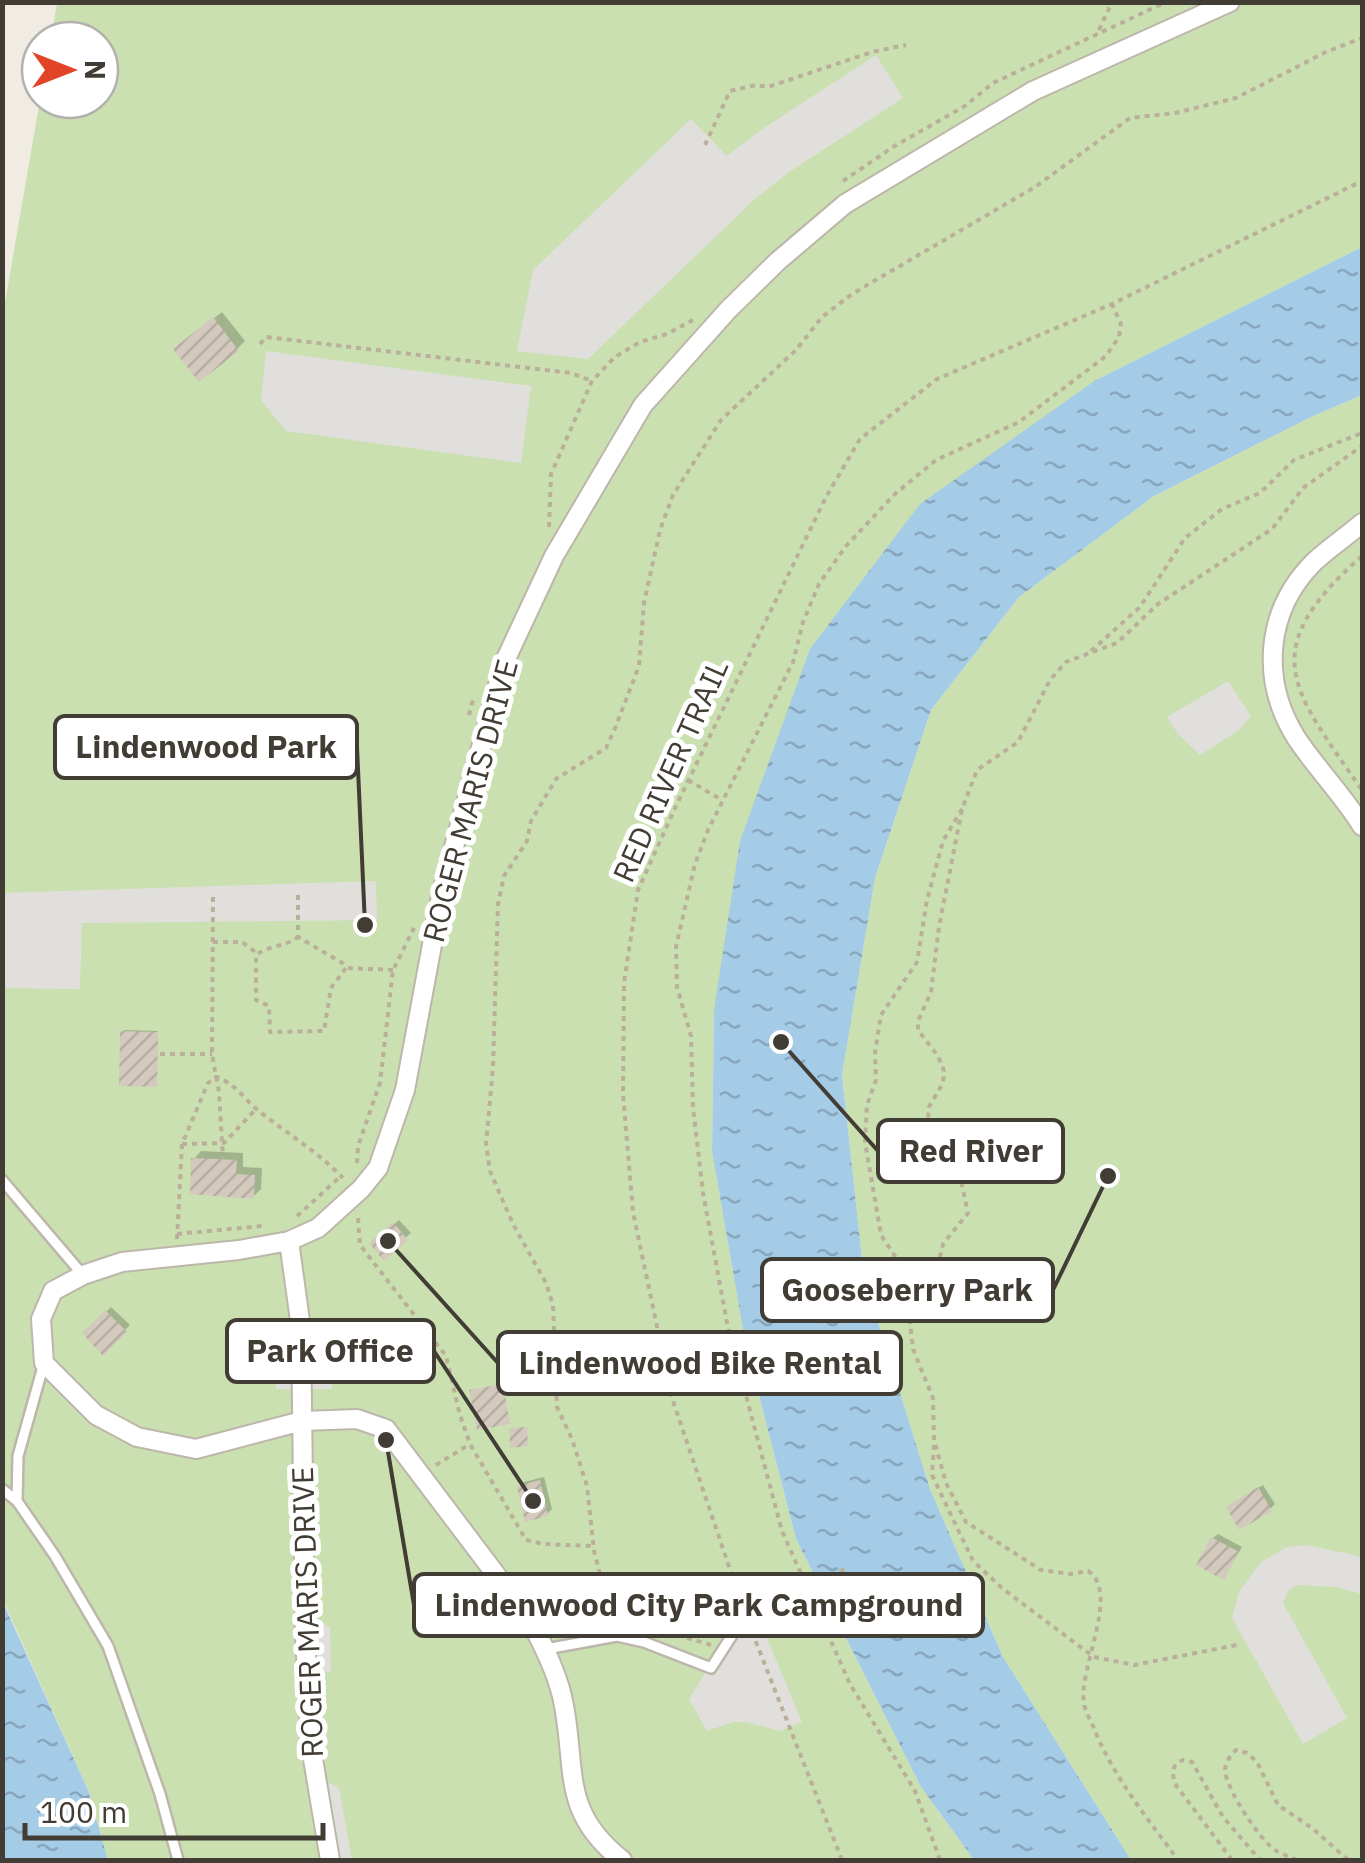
<svg xmlns="http://www.w3.org/2000/svg" width="1365" height="1863" viewBox="0 0 1365 1863" font-family="'IBM Plex Sans',sans-serif">
<defs>
<pattern id="water-ripples" width="26" height="14" patternUnits="userSpaceOnUse" patternTransform="scale(2.5)"><rect width="26" height="14" fill="#a5cce7"/><path d="M2 4q2-2 4 0t4 0M15 11q2-2 4 0t4 0" fill="none" stroke="#88a7bc"/></pattern>
<pattern id="building-hatch" width="6" height="6" patternUnits="userSpaceOnUse" patternTransform="scale(2.5)"><rect width="6" height="6" fill="#d3cabd"/><path d="M-1 1l2-2M0 6l6-6M5 7l2-2" fill="none" stroke="#b6aea3"/></pattern>
</defs>
<rect width="100%" height="100%" fill="#f0ece4"/>
<path fill="#cae0b0" d="M57,3H1362V247L1096,380L714,1010L712,1150L745,1341L796,1539L921,1787L974,1860H108L88,1790L3,1600V314L40,100H100V40H51Z
M1362,395V1860H1131L1003,1657L930,1489L864,1277L842,1075L875,878L931,710L1019,597L1154,496L1311,417Z"/>
<path fill="#e1dfdc" d="M876,55L903,98L789,172L756,198L588,359L517,351L533,270L691,119L727,156L761,130Z
M266,351L531,386L521,463L286,431L261,400Z
M1228,681L1251,716L1239,730L1200,755L1178,734L1167,717Z
M376,881L377,920L82,923L80,989L3,988V893Z
M316,1325H331L332,1389H276L275,1334Z
M1307,1545L1362,1557V1594L1337,1587L1297,1585L1288,1591L1283,1603L1347,1718L1303,1744L1232,1618L1239,1592L1261,1562L1287,1547Z
M314,1618L330,1627L331,1673L315,1666Z
M759,1619L802,1722L780,1731L745,1722H733L707,1731L689,1699L732,1631Z
M321,1778L339,1788L352,1860H336Z"/>
<path fill="url(#water-ripples)" d="M1362,247V395L1311,417L1154,496L1019,597L931,710L875,878L842,1075L864,1277L930,1489L1003,1657L1131,1860H974L921,1787L796,1539L745,1341L712,1151L714,1010L740,841L810,649L920,504L1096,380Z
M2,1600L88,1790L108,1860H3Z"/>
<path fill="#0003" d="M222,312L245,341L237,349L184,341Z
M124,1030L158,1031L156,1084L123,1032Z
M201,1151L243,1153V1167L262,1168L261,1189L253,1197L194,1159Z
M399,1220L411,1233L384,1257L372,1243Z
M111,1307L130,1325L103,1352L85,1333Z
M544,1477L552,1509L547,1514L520,1487L524,1482Z
M1263,1485L1275,1504L1270,1509L1233,1503Z
M1218,1534L1242,1547L1224,1577L1213,1538Z"/>
<path fill="url(#building-hatch)" d="M213,317L239,351L199,382L173,349Z
M120,1031L158,1032L157,1087L119,1086Z
M191,1158L237,1160L236,1174L255,1175L254,1199L190,1194Z
M393,1222L408,1240L384,1261L369,1243Z
M105,1310L127,1332L103,1356L82,1333Z
M503,1384L510,1424L477,1430L469,1390Z
M527,1427L528,1446L510,1448L509,1428Z
M540,1480L548,1516L525,1522L517,1486Z
M1258,1487L1272,1511L1239,1530L1226,1507Z
M1211,1537L1239,1552L1224,1580L1196,1565Z"/>
<g fill="none" stroke-linecap="round" stroke-linejoin="round">
<g stroke="#bdb6aa" stroke-width="14">
<path id="service" d="M2,1180L83,1275
M2,1489L17,1501L55,1556L108,1646L160,1794L178,1860
M17,1501L18,1456L44,1363
M546,1649L617,1636L644,1642L711,1668L745,1615"/>
</g>
<g stroke="#bdb6aa" stroke-width="22">
<path id="minor" d="M1362,523C1347,536 1329,548 1314,562C1265,611 1260,681 1297,739C1317,769 1343,795 1362,826
M289,1241L301,1328L305,1637L311,1747L330,1860
M622,1860C558,1810 578,1766 562,1696C555,1668 542,1642 528,1617L386,1429L357,1419L302,1421L196,1449L137,1437L96,1415L44,1363L41,1319L53,1291L83,1275L122,1262L239,1250L289,1241L318,1228L361,1189L378,1168L405,1090L442,891L504,663L554,556L643,405L728,310L778,261L845,204L1033,91L1230,2"/>
</g>
<path stroke="#baaf9a" stroke-width="4" stroke-dasharray="5 5" stroke-linecap="butt" d="M1099,30L1112,2
M705,145L730,91L756,85L768,87L872,52L906,45
M843,181L893,147L965,106L993,83L1166,2
M260,344L266,337L571,373L592,381
M549,527L551,474L592,381L615,357L640,342L667,334L693,320
M1362,556C1254,651 1292,689 1362,790
M1091,651L1140,607L1185,538L1222,509L1260,493L1294,460L1362,433
M469,715L474,696
M688,780L722,800
M962,809L943,841L927,900L917,962L881,1015L875,1052L876,1080L867,1105L865,1142L881,1235L904,1270L913,1349L933,1398L934,1440L946,1483L966,1522L1041,1570L1071,1574L1088,1571C1121,1593 1078,1668 1084,1703C1085,1712 1092,1722 1095,1731C1115,1779 1148,1819 1178,1860
M298,895V937L344,964L346,968L331,988L324,1031L270,1032L269,1006L256,1000V955C270,945 285,947 298,937
M213,897L212,1054L219,1092L223,1159
M213,942H242L258,954
M348,968L393,970
M160,1054H212
M182,1144L224,1143L256,1109
M357,1163L358,1146L380,1083L393,970L414,928
M297,1216L341,1176
M358,1218L360,1245L446,1356L460,1415L470,1444L526,1540L543,1544L591,1546
M177,1234L262,1226
M177,1239L182,1144L208,1083L216,1077C235,1083 245,1100 260,1112C288,1134 318,1152 343,1178
M910,1307L934,1282L943,1244L968,1213L961,1181L942,1157L927,1128L929,1107L943,1083L944,1071L938,1056L918,1030V1021L931,992L939,927L962,809L977,770L1018,742L1050,680L1066,662L1117,643L1158,604L1272,529L1303,488L1362,446
M934,1445L932,1475L973,1561L1003,1589L1094,1657L1134,1665L1237,1645
M436,1465L470,1444
M742,1605L672,1398L633,1212L623,1094L624,983L638,890L676,806L826,497L860,439L937,379L1112,304L1362,181
M758,1609L845,1569
M752,1632L842,1860
M711,1645L641,1624L623,1612L604,1589L594,1551L587,1486L572,1439L557,1407L553,1305L546,1283L513,1224L490,1171L486,1144L493,1067L498,904L504,876L527,841L531,821L556,779L606,748L614,731L639,666L644,603L660,530L673,495L721,420L796,350L822,317L852,294L1035,187L1130,118L1175,113L1236,98L1326,52L1362,38
M940,1860L915,1791L850,1684L782,1531L728,1328L703,1193L693,1107L691,1036L677,987L676,947L695,864L708,830L793,662L803,622L819,584L846,546L895,494L936,460L1019,422L1106,356L1119,337L1121,324L1112,304
M1232,1860L1175,1784C1172,1771 1171,1766 1183,1760L1192,1762L1223,1817L1260,1860
M1297,1860C1290,1857 1281,1854 1275,1850C1259,1839 1227,1790 1225,1771C1225,1762 1230,1756 1236,1750L1247,1753L1257,1762L1278,1805L1312,1828L1348,1860"/>
<use href="#service" stroke="#fff" stroke-width="9"/>
<use href="#minor" stroke="#fff" stroke-width="18"/>
</g>
<g text-anchor="middle" stroke-width="10" stroke-linejoin="round" paint-order="stroke">
<g font-size="30" fill="#413c34" stroke="#fff">
<text transform="translate(671 771) rotate(-66)" y="10">RED RIVER TRAIL</text>
<text transform="translate(471 801) rotate(-75)" y="10">ROGER MARIS DRIVE</text>
<text transform="translate(308 1612) rotate(-92)" y="10">ROGER MARIS DRIVE</text>
</g>
</g>
<path fill="none" stroke="#413c34" stroke-width="4" d="M365 925L357 747M781 1042L878 1151M1108 1176L1053 1290M533 1501L434 1351M388 1241L498 1363M386 1440L414 1605"/>
<g fill="#413c34" stroke="#fff" stroke-width="4">
<circle cx="365" cy="925" r="10"/>
<circle cx="781" cy="1042" r="10"/>
<circle cx="1108" cy="1176" r="10"/>
<circle cx="533" cy="1501" r="10"/>
<circle cx="388" cy="1241" r="10"/>
<circle cx="386" cy="1440" r="10"/>
</g>
<g fill="#fff" stroke="#413c34" stroke-width="4">
<rect x="55" y="716" width="302" height="62" rx="10"/>
<rect x="878" y="1120" width="185" height="62" rx="10"/>
<rect x="762" y="1259" width="291" height="62" rx="10"/>
<rect x="227" y="1320" width="207" height="62" rx="10"/>
<rect x="498" y="1332" width="403" height="62" rx="10"/>
<rect x="414" y="1574" width="569" height="62" rx="10"/>
</g>
<g font-size="32" text-anchor="middle" font-weight="bold" fill="#413c34">
<text x="206" y="758">Lindenwood Park</text>
<text x="971" y="1162">Red River</text>
<text x="907" y="1301">Gooseberry Park</text>
<text x="330" y="1362">Park Office</text>
<text x="700" y="1374">Lindenwood Bike Rental</text>
<text x="699" y="1616">Lindenwood City Park Campground</text>
</g>
<rect width="1365" height="1863" fill="none" stroke="#413c34" stroke-width="10"/>
<g transform="translate(70 70) rotate(90)"><circle r="48" fill="#ffffff" stroke="#b3b1ae" stroke-width="2.5"/>
<path d="M0-8L18 38L0 25L-18 38Z" fill="#e24428"/>
<text y="-15" font-size="28" font-weight="bold" text-anchor="middle" fill="#413c34">N</text>
</g>
<path d="M25 1823v15h298v-15" fill="none" stroke="#413c34" stroke-width="5"/>
<text x="40" y="1823" font-size="30" fill="#413c34" stroke="#ffffff" stroke-width="8" paint-order="stroke">100 m</text>
</svg>
